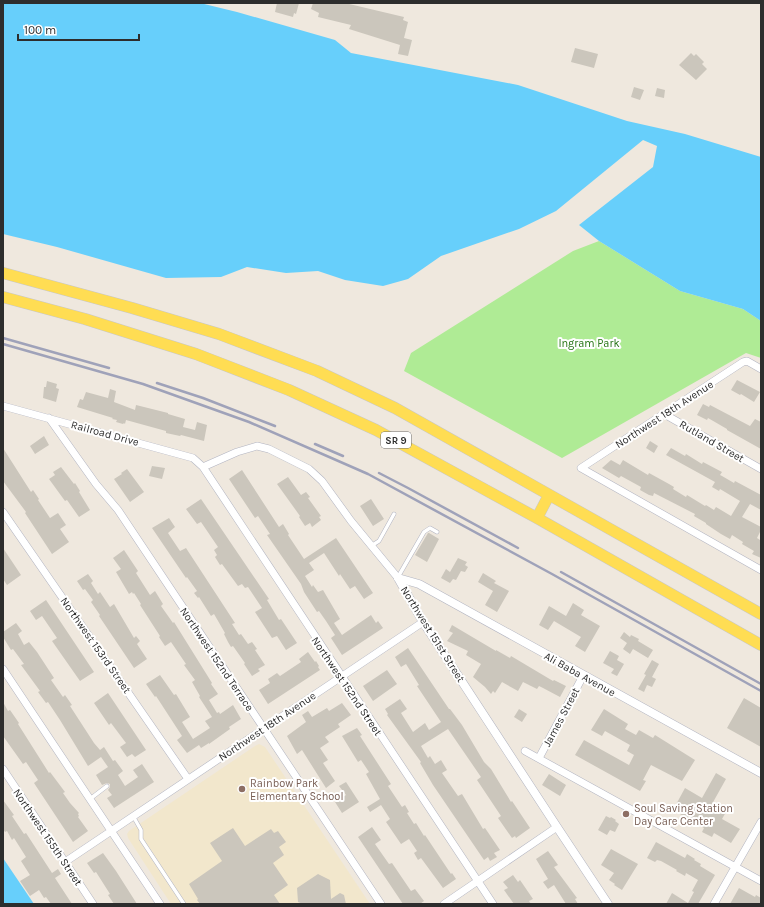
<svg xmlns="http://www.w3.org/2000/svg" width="764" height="907" viewBox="0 0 764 907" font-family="Karla,sans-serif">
<rect width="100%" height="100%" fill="#efe8de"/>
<path fill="#f2e7cc" d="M259,744L265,747L370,904H171L128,838L127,834L129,831L255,746Z"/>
<path fill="#afeb95" d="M599,241L680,291L743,309L761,321V358L746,353L562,458L404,371L411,353L573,251Z"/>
<path fill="#67cffb" d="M3,3H200L237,12L335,40L351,53L518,85L627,121L685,134L761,157V321L743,309L680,291L599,241L579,225L653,167L657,146L643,140L556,211L519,229L441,256L408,279L383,286L345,280L318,271L286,273L247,267L221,277L166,278L57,247L3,234Z
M3,858L34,904H3Z"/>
<path fill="#cbc6bc" d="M277,3H299L296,14L294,13L293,17L275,12Z
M313,3H345L404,17L403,20L408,22L404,38L412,40L408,56L398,54L400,45L349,29L351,25L318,17L319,13L311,9Z
M575,48L598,54L594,68L571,62Z
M691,53L694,56L696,54L704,62L702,64L707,69L696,80L679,65Z
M634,87L644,90L640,100L631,97Z
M657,88L665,90L664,98L655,96Z
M737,380L760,392L754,402L741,394L740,395L731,390Z
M47,381L57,384L56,388L59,389L56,402L43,398L44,387H46Z
M110,389L116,391L114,402L135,410L136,405L168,413V414L185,419L183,427L195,430L197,422L207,425L204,441L181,435L180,436L166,433V431L126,420L125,424L124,423L123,424L116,422L117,420L112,419L113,418L77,407L80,399L83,400L86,392L108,398Z
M703,404L709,407L710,405L750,426L755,419L761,422V449L727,430V429L708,418L707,420L697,415Z
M44,436L49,445L35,454L30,446Z
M650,441L658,446L654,453L646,448Z
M3,448L31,492L33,490L39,499L38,500L50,518L58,513L66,525L60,529L69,542L52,554L25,513L26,512L3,481Z
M671,448L685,456L686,454L702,464L703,462L722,472L720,475L722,476L734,483L735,481L761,495V510L750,504L742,517L761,527V530L757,538L760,540L761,538V558L752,554L754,551L742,544L743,542L732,535L730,539L721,534L706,524V523L694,516L695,514L654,493L653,496L649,495L640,490L641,487L621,476L619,478L602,468L611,460L620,465L623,460L648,475L649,473L669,484L674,487L673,489L686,497L687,495L705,506L706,505L714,510L716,507L731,516L740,501L720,489L719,491L712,487L715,482L666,455Z
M152,466L165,468L162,479L149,476Z
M61,467L74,484L75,483L80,491L79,492L90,510L79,517L67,500L65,501L49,479L55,475L53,472Z
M127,469L144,492L130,502L114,479L122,474L121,473Z
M242,470L279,527L283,524L289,534L288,535L304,559L336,538L373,593L364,599L355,586L350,589L340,574L339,576L324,553L309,563L314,570L305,576L312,587L313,585L318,592L323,590L340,619L334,623L342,635L371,615L376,623L378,621L383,628L342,655L331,638L335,635L326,621L319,611L317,612L304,592L301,584L267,535L270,534L258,516L255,518L229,479Z
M288,477L301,495L306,492L310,497L308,498L321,516L319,517L321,520L312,527L310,523L305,526L299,517L300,516L277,484Z
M201,499L269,599L267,600L279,620L281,619L297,643L286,650L277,636L272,638L255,612L262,608L248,587L245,588L242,584L238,586L222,564L220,565L215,557L217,555L214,550L218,547L201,522L197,524L186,509Z
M371,499L384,519L373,526L360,506Z
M169,518L175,527L168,533L180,551L186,548L235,623L232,624L239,635L241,634L248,644L252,642L257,649L255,650L265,665L258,669L260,671L252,676L244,664L245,663L233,646L231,647L228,642L224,634L225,633L214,614L211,616L199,597L198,598L194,593L197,591L187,577L186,578L152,528Z
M428,533H429L439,539L427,562L415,555Z
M3,548L21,575L7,585L3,579Z
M124,550L138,571L136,573L150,595L155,591L163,604L161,606L173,623L174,622L212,683L211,684L218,694L209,700L217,713L219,712L220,714L233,705L241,719L229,727L230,729L209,744V743L201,748L199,745L187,753L177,740L182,736L156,696L155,697L146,684L160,675L174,695L176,694L190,717L182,722L193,739L210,728L205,721L212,717L199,697L200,696L192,682L195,680L184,665L186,664L171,642L165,646L159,637L160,636L140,605L141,604L134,593L133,594L132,592L129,594L116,572L121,569L113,558Z
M458,558L467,562L465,565L468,567L465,572L461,571L456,580L453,579L450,583L441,578L446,569L450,572Z
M483,573L496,581L494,583L509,591L497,612L485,605L493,591L478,582Z
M88,574L93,581L91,583L98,594L100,592L110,607L114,604L134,638L136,636L140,641L137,644L147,659L134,668L99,616L100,615L91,602L93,600L85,589L83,590L77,581Z
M46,600L94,672L80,681L52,641L57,638L42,616L36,620L30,611Z
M573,603L584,610L581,615L600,626L585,652L575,646L581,637L554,621L548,630L539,625L549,606L566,616Z
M16,623L22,631L18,634L24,645L29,642L37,652L54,678L51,680L63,697L65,695L72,705L70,706L94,743L100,750L104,747L113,761L115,760L123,771L118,775L125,786L138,777L133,770L142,764L154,782L114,808L107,798L112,795L108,790L110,787V784L107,783L102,785L96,775L108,767L101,757L88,766L60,720L48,702L46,703L38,692L40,691L21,665L24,664L13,649L11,650L3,637V632Z
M452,625L496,651V650L510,658L511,656L553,681L554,680L566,686L560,697L543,688L539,686L537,689L523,682L518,691L502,682L495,693L493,691L491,694L485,687L473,677L481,664L466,655L468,651L447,641L453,633L449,631Z
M624,632L630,637L631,635L639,639L638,641L653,650L648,658L633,649L630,654L623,649L627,643L620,638Z
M408,648L449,709H450L462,725L484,762L491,769L511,802L512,801L530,828L516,838L515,836L512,838L498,818L501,816L477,780L481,777L448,729L421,746L428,758L430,756L435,764L441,760L447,770L442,773L458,796L462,794L483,829L485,828L500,850L494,853L497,857L490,861L488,857L484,860L433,785L420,763L421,762L387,715L388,714L385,709L400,699L407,709L401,713L413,732L425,723L429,730L441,722L417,686L419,685L406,664L401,667L395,657Z
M610,651L619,656L617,660L624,664L617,676L611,673L614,669L603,663Z
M308,652L315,662L316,661L319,666L318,667L320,670L268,704L259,690L270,683L268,679L277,673L280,676L301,662L299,659Z
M652,660L659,664L652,677L656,679L652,687L647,685L644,692L638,689L646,675L644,674Z
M387,670L397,684L373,701L363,686Z
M108,693L146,750L135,757L132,754L127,757L120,747L126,743L111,723L109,725L94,703Z
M744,698L761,708V747L727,728Z
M3,702L8,711L10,710L19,723L18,724L49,773L50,772L65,792L63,793L70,803L79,813L78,814L79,816L78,817L88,831L73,842L34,783L38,780L26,762L23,764L3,736Z
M342,703L351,715L338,724L340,727L325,737L329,742L320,748L328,760L323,763L335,781L326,788L302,750L297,754L287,736L306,722L302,715L308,711L312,717L327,708L329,711Z
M519,709L527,714L522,722L514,717Z
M604,709L628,724L625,729L636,735L639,730L653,738L655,735L695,760L682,781L651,765L643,780L646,781L640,791L575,755L584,740L629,765L634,755L627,751L630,745L605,731L602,736L591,730Z
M357,728L362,735L360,736L391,784L388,786L402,807L405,805L409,812L407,813L414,824L416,823L424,836L425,835L451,874L452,873L456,879L443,888L421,858L418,860L414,853L417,851L409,839L401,844L386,822L390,819L381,805L370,812L367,807L380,799L366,774L369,772L361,760L358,762L342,736Z
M716,773L726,779L712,804L726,812L722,819L740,829L731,843L714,833L712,837L702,832L704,828L673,810L685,788L702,798Z
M549,774L566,785L560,796L542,785Z
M346,782L359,802L342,813L335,802L346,795L339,786Z
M3,800L14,815L12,816L24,834L26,833L52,873L58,869L61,874L55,878L72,904H51L46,897L44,898L39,890L30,896L20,881L30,875L21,861L26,857L14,838L12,840L7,831L5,832L3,829Z
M606,816L610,818L611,817L616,820L615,821L619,824L615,832L610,830L607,835L598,830Z
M372,827L381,840L375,844L389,864L392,863L411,891L415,889L424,901L420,904H403L358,837Z
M233,828L245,846L271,829L274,833L278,831L286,842L279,847L284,855L273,863L288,885L274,895L280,904H200L197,900L198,899L189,884L222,861L210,843Z
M656,842L685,858L687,854L695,859L694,860L701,864L700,866L715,875L698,904H666L672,893L688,903L694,892L692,891L698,880L686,873L685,876L676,871L677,870L661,861L657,860L655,862L647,858Z
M611,849L638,864L622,890L614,885L615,884L609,880L614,873L601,865Z
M548,851L558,865L554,867L577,898L575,899L578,904H566L554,885L548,889L543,882L548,879L536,859Z
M103,853L116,871L137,904H114L108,895L110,894L96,872L94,873L87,863Z
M318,874L330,880L331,899L340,893L344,895L346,904H303L298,902L297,888Z
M513,875L518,882L520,880L533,899L529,901L531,904H514L504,890L508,888L503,882Z
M739,888L755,897L756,895L761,898V904H730Z"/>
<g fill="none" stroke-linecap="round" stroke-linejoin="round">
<g stroke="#b2b4c1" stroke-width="4.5">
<path id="service" d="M371,546L379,541L394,514
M398,577L424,532L430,528L437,532
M90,799L107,786
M133,816L141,830V839L184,904"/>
</g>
<g stroke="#b2b4c1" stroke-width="8">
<path id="minor" d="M761,369L747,361L743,362L581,468L761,570
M3,406L193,458L203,467L493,904
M664,414L761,469
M49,418L96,484L118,510L381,904
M203,467L237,452L257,446L269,449L309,469L322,481L351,521L398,578
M3,512L188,779
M3,669L160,904
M525,751L761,881
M539,758L583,676
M3,769L93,904
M65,862L423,622
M444,904L557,827
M714,904L761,822"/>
</g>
<g stroke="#b2b4c1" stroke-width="9">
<path id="tertiary" d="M398,578L419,584L761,773
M398,578L423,622L557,827L608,904"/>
</g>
<g stroke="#c8c8c8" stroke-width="12">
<path id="primary" d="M3,273L132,308L219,334L317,371L395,408L761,614
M3,297L85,319L196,354L289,390L376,430L537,518L761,645
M537,518L549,495"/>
</g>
<use href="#service" stroke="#fff" stroke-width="3.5"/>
<use href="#minor" stroke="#fff" stroke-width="7"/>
<use href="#tertiary" stroke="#fff" stroke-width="8"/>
<use href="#primary" stroke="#ffdd53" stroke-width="11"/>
<path stroke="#9fa2b9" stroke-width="2.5" d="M3,338L109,368
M3,344L143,384L249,422L368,474L552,574L761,691
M157,383L203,398L275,426
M315,444L343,456
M379,473L408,488L518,548
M561,572L761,684"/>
</g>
<g fill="#8d6e63" stroke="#fff" stroke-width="1.5">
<circle cx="242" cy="789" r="4"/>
<circle cx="626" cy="814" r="4"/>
</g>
<g text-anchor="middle" stroke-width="4" stroke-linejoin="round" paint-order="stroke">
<rect fill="#fff" stroke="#6c6c6c" stroke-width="1" x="381" y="432" width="30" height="16" rx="3"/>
<g font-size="10" font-weight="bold" fill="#2d2d2d">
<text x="396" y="444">SR 9</text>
</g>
<g font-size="11" fill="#247313" stroke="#fff">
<text x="589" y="347">Ingram Park</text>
</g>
<g font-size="11" fill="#2d2d2d" stroke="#fff">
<text transform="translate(664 414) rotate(-33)" y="4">Northwest 18th Avenue</text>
<text transform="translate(105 433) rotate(15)" y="4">Railroad Drive</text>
<text transform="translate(712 441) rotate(30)" y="4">Rutland Street</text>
<text transform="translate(433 634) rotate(58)" y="4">Northwest 151st Street</text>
<text transform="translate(96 645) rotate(55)" y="4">Northwest 153rd Street</text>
<text transform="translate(217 659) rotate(56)" y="4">Northwest 152nd Terrace</text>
<text transform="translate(580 674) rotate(29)" y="4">Ali Baba Avenue</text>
<text transform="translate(347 686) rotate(56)" y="4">Northwest 152nd Street</text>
<text transform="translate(561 717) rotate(-62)" y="4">James Street</text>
<text transform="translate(267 726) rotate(-34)" y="4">Northwest 18th Avenue</text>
<text transform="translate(48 837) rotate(56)" y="4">Northwest 155th Street</text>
</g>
<g font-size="11" fill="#785e54" stroke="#fff" text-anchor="start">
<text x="250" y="787">Rainbow Park<tspan x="250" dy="13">Elementary School</tspan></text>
<text x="634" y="812">Soul Saving Station<tspan x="634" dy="13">Day Care Center</tspan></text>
</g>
</g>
<rect width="764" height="907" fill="none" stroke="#2d2d2d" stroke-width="8"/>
<path d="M18 34v6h121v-6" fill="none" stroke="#2d2d2d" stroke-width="2"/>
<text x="24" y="34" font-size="12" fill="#2d2d2d" stroke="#ffffff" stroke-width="3" paint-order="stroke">100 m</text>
</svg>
